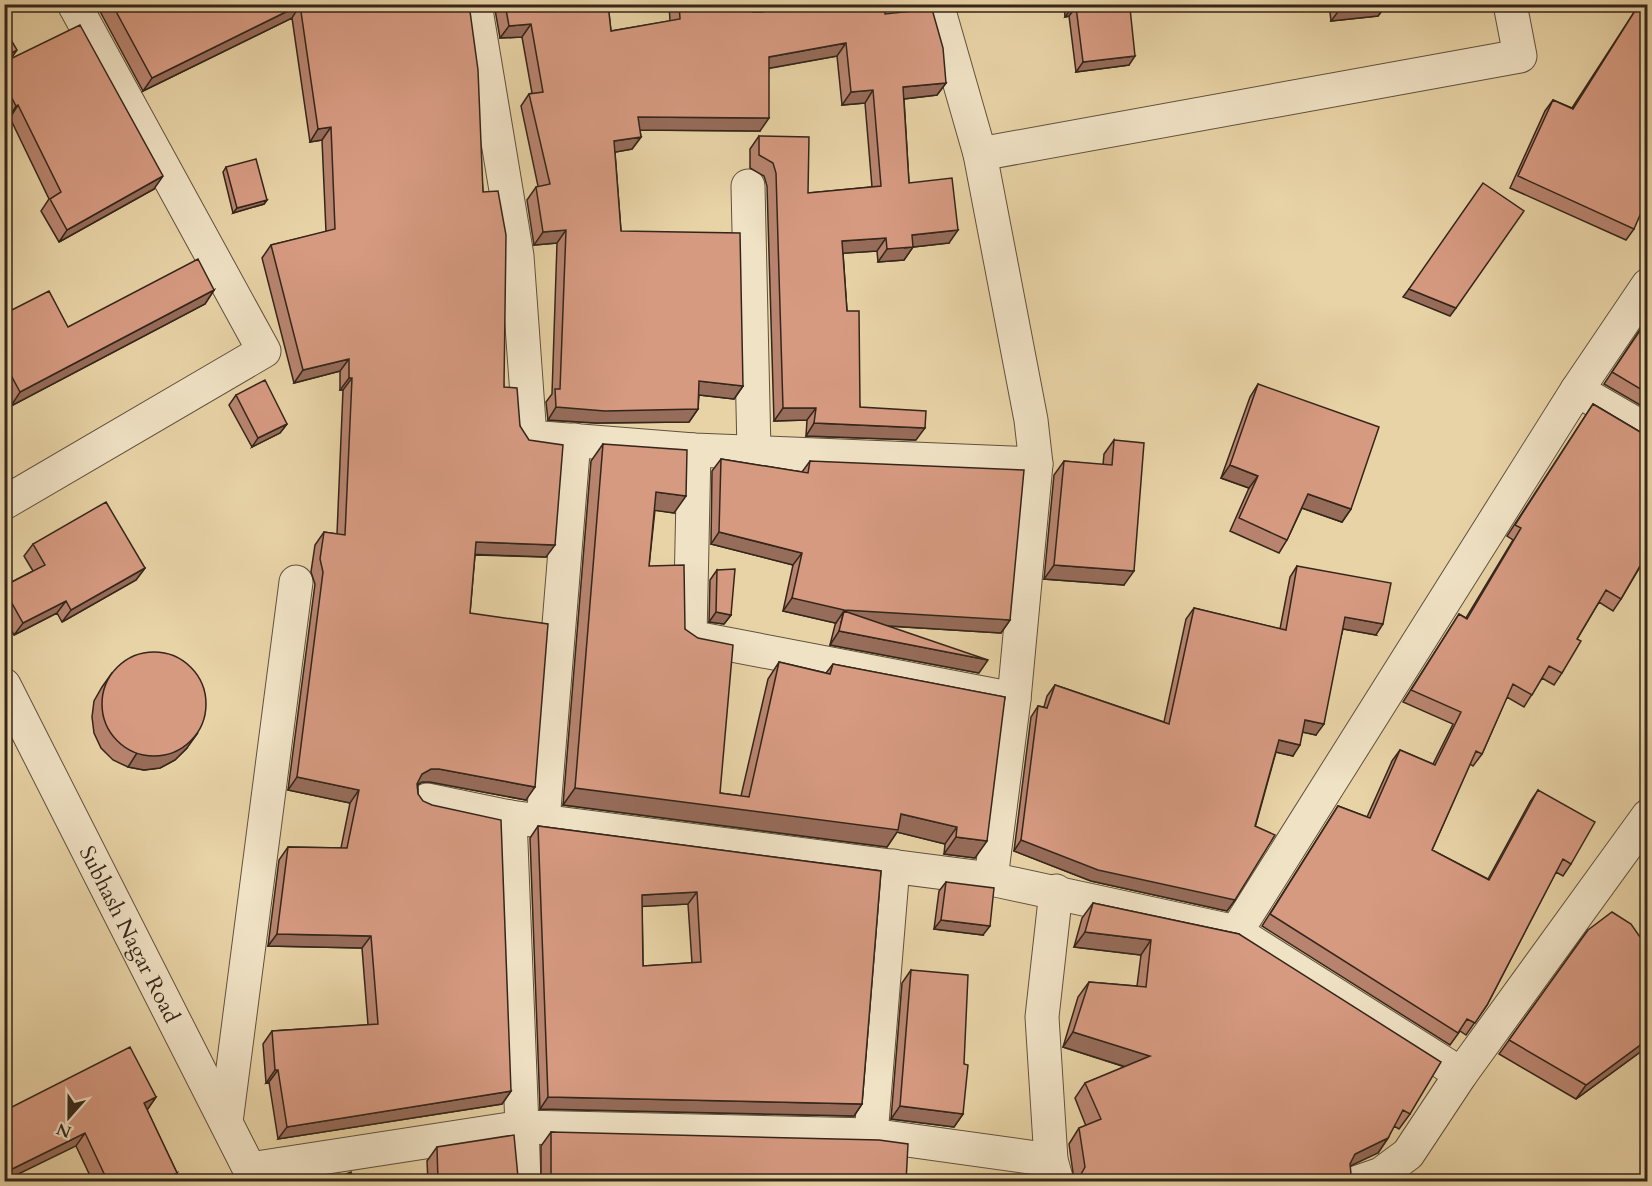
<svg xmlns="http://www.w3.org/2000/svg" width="1652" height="1186" viewBox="0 0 1652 1186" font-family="Cardo,serif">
<rect width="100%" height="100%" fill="#e8d3a6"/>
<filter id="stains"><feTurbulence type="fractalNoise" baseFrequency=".00333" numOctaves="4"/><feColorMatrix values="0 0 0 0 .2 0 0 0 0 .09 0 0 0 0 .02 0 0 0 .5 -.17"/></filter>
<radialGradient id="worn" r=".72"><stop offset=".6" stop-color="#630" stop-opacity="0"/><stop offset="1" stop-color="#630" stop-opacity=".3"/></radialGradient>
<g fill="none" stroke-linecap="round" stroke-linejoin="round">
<g stroke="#61513d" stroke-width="35">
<g id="street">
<path d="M475,4L517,256L530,437L694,450L1036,464L1031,420L980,154L937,4"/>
<path d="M747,4L748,7"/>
<path d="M980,154L1520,56L1510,4"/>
<path d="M748,186L754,451"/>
<path d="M1577,390L1648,431"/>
<path d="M694,450L690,637L1014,699"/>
<path d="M1036,464L1014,699L991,879L1236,932"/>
<path d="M4,503L264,351L74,4"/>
<path id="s1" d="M4,685L256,1182"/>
<path d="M427,800L510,817L522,1127L871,1135L1051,1160"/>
<path d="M510,817L991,879"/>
<path d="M543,821L574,440"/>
<path d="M1056,891L1042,1017L1051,1160L1056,1178"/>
<path d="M1461,1074L1236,932L1577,390L1648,285"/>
<path d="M226,1122L296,582"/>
<path d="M871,1135L893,866"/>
<path d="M250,1169L522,1127L524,1182"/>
<path d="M1358,1182L1381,1174L1408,1154L1461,1074L1648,816"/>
</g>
</g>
<use href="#street" stroke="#f0e2c5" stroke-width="33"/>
</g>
<path fill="#b8846f" stroke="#34261a" stroke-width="1.5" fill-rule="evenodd" d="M96,4H469L483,192L504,387L520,426L546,557L475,555L470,613L526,800L430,782H422L418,785V794L511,1091L502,1104L278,1139L269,1082L266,1083L263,1044L272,1031L368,1025L362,948L268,946L279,860L288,847L341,848L350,803L288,790L315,584L311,572L315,545L324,532L337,534L343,390H340V371L294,383L262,258L271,245L326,232L322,140L310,142L292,18L143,91Z
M494,4H608L611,31L670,21L669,4H742L745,9L753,12H763L766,10V4H885V14L946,83L937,95L904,99L909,183L949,243L913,247L904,260L878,262L877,251L843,253L847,311L860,407L916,440L806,436L807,420L774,421L767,186L764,176L750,168V149L759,136L808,193L872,187L865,103L842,105L837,56L769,68L760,131L640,130L641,137L632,149L615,152L621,231L743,386L734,399L699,395L698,409L689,422L596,423L548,420L546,402L552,394L557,243L534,245L527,200L536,187L538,186L521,106L529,94L532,93L522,37L500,38Z
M1064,4H1124L1129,65L1076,72L1069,16L1065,17Z
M1329,4H1407L1384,8L1378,16L1331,21Z
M1638,6L1634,229L1626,240L1510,188L1545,111L1553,100L1572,108Z
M4,28L10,59L154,189L59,242L41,211L49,199L10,118L8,119L4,113Z
M226,167L267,200L264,204L233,213L223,172Z
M214,290L205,304L11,406L4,395V314L68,327Z
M1647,319V409L1604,384Z
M1258,384L1351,509L1342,522L1302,508L1287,540L1279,553L1230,531L1249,488L1221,478L1250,397Z
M236,395L287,424L280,433L252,447L229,405Z
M1593,404L1647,436V562L1644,560L1621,599L1613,611L1599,602L1577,639L1562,673L1554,685L1542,678L1524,707L1507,697L1482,754L1473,766L1470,764L1432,850L1488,879L1530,802L1538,790L1571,864L1563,876L1556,872L1487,1005L1466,1035L1460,1031L1450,1045L1262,926L1338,806L1367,817L1392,761L1400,750L1433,764L1453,724L1403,702L1459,614L1466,618L1513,540L1507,536Z
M1114,440L1124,585L1044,579L1054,475L1064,461L1103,465L1104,454Z
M603,444L674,513L655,510L649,566L685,629L720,793L741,796L768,679L779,662L826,673L833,664L1005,697L975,858L944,854L945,844L897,832L887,847L563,805L591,461Z
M721,459L802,472L810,461L1010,620L1001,633L888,626L979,673L830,645L835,625L836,623L783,611L793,565L711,544L712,471Z
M33,544L145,568L136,580L62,622L57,613L14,635L4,617V586L33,571L24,556Z
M1297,566L1376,635L1343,629L1316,735L1303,732L1293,756L1276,752L1235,900L1227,911L1091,881L1014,851L1031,717L1038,706L1044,707L1047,696L1055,685L1164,722L1186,619L1194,608L1280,629L1290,577Z
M717,570L731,615L724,624L709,622L710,580Z
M112,673L187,748L175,760L160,768L144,770L128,767L113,760L101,748L94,733L92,717L94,701L102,687Z
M538,826L881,871L862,1104L854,1116L540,1109L530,838ZM688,904L692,963L643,966L642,906Z
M946,882L983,935L934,929L939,891Z
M1093,903L1239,934L1410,1114L1399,1129L1394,1126L1388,1138L1378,1153L1074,1180L1069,1144L1079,1128L1086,1126L1075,1098L1085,1083L1125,1067L1063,1047L1078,997L1089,982L1137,986L1141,955L1074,947L1082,918Z
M1588,930L1647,1047L1576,1099L1499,1054Z
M911,970L964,1064L963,1114L954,1127L891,1119L902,983Z
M156,1097L147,1110L177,1173L171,1182H93L76,1146L4,1111Z
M551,1132L906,1182H541V1146Z
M437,1147L518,1177L522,1182H428L427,1161Z"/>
<path fill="#966c5a" stroke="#34261a" stroke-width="1.5" d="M1407,4L1384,8L1378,16L1331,21L1343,5Z
M300,5L292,18L143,91L152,78Z
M1072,7H1076L1069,16L1065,17Z
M531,24L522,37L500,38L509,26Z
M846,43L837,56L760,70L769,57Z
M17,50L8,63L4,65V57Z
M1135,56L1129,65L1076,72L1083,62Z
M946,83L937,95L894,100L903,87Z
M873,90L865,103L842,105L851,92Z
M18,105L10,118L8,119L16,106Z
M638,117L769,118L760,131L629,130Z
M331,127L322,140L310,142L318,129Z
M641,137L632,149L605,154L614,141Z
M163,176L154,189L59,242L67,230Z
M267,200L264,204L233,213L237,208Z
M566,230L557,243L534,245L543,232Z
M958,230L949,243L904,248L913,247L904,260L878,262L887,249L912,235Z
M886,238L877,251L833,254L842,241Z
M1409,289L1456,308L1450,316L1403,297Z
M214,290L205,304L11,406L20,392Z
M349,359L340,371L294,383L303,370Z
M349,378H352L343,390H340Z
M699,381L743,386L734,399L690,394Z
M556,407L698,409L689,422L596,423L548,420Z
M783,408H816L807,420L774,421Z
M814,423L925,428L916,440L806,436Z
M287,424L280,433L252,447L258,438Z
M1230,465L1258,476L1249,488L1221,478Z
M656,492L686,496L674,513L644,509Z
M1308,494L1351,509L1342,522L1299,507Z
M719,532L802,553L793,565L711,544Z
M476,542L555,545L546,557L467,554Z
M1054,565L1134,571L1124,585L1044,579Z
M145,568L136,580L62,622L71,610Z
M792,598L1010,620L1001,633L841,623L844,611L836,623H835L783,611Z
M66,601L57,613L14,635L23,623Z
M716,612L731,615L724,624L709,622Z
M1345,617L1383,624L1376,635L1338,628Z
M839,631L988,660L979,673L830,645Z
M1305,720L1324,724L1316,735L1297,731Z
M197,734L187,748L175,760L160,768L144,770L128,767L137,753Z
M1279,740L1300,745L1293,756L1271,751Z
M431,769H439L535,787L526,800L430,782H422L413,787L422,774Z
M297,777L359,790L350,803L288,790Z
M575,788L901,814L957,827L945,844L897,832L887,847L563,805Z
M956,837L987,841L975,858L944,854Z
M1021,840L1235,900L1227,911L1091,881L1014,851Z
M697,892L688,904L633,907L642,895Z
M941,920L990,926L983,935L934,929Z
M1085,932L1151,940L1141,955L1074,947Z
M277,934L371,936L362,948L268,946Z
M1073,1032L1150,1056L1139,1071L1063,1047Z
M1647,1040V1047L1576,1099L1586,1085Z
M275,1070H278L269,1082L266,1083Z
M511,1091L502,1104L278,1139L287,1127Z
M156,1097L147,1110L144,1103Z
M548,1097L862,1104L854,1116L540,1109Z
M900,1106L963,1114L954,1127L891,1119Z
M85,1133L76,1146L4,1181V1173Z
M1388,1138L1378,1153L1344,1169L1355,1154Z
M177,1173L171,1182H159Z"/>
<path fill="#d69a81" stroke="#34261a" stroke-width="1.5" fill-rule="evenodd" d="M112,4H469L478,70L483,192L498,191L506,235L504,387L517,388L520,426L529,440L563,445L555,545L476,542L470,613L548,624L535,787L439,769H431L422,774L417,784L418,794L423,801L432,805L501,820L511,1091L287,1127L278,1070H275L272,1031L378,1024L371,936L277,934L288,847L347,848L359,790L297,777L323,572L320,559L324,532L345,535L352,378H349V359L303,370L271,245L335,229L331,127L318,129L300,5L152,78Z
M505,4H608L611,31L680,19L679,4H742L745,9L753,12H763L771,6L772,4H885V14L932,9L943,48L946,83L903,87L909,183L952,178L958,230L912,235L913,247L887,249L886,238L842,241L847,311H859L860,407L926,411L925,428L814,423L816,408H783L776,173L773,163L759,155V136L809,137L808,193L881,186L873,90L851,92L846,43L769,57V118L638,117L641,137L614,141L621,231L740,233L743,386L699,381L698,409L605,411L556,407L555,389H560L566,230L543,232L536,187L550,184L529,94L543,92L531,24L509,26Z
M1071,4H1124V9L1130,8L1135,56L1083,62L1076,7H1072Z
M1638,6L1647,13V199L1634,229L1518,176L1553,100L1573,109Z
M80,25L163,176L67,230L50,199L61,192L18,105L16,106L4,83V62Z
M4,28L17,50L4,57Z
M256,159L267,200L237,208L226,167Z
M1483,183L1524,211L1456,308L1409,289Z
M198,259L214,290L20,392L4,362V314L49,291L68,327Z
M1647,320V393L1612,372Z
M265,380L287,424L258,438L236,395Z
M1258,384L1379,427L1351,509L1308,494L1287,540L1239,518L1258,476L1230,465Z
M1593,404L1647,436V554L1621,599L1606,590L1577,639L1581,641L1562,673L1549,666L1532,695L1513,684L1482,754L1476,751L1432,850L1489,880L1538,790L1595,822L1571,864L1563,859L1487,1005L1475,1023L1467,1019L1458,1033L1270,914L1338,806L1370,818L1400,750L1435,765L1461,712L1411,690L1459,614L1467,619L1521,528L1515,525Z
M1114,440L1144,443L1134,571L1054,565L1064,461L1112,465Z
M603,444L687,450L686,496L656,492L649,566L684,565L685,629L698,638L733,645L720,793L749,797L779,662L830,674L833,664L1005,697L987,841L956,837L957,827L901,814L898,830L575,788Z
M721,459L808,473L810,461L1024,470L1010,620L844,610L792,598L802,553L719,532Z
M106,502L145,568L71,610L66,601L23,623L4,589V586L45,565L33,544Z
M1297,566L1391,583L1383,624L1345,617L1324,724L1305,720L1300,745L1279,740L1255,826L1275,835L1235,900L1098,870L1021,840L1038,706L1047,708L1055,685L1169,724L1194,608L1286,630Z
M735,569L731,615L716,612L717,570Z
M844,611L988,660L839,631Z
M102 704a52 52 0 1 1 104 0a52 52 0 1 1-104 0Z
M538,826L881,871L862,1104L548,1097ZM697,892L701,962L643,966L642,895Z
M946,882L994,888L990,926L941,920Z
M1093,903L1239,934L1441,1062L1410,1114L1403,1110L1388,1138L1355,1154L1350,1164L1351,1174L1358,1182H1073L1074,1180L1080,1176L1085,1167L1079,1128L1101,1119L1085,1083L1150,1056L1073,1032L1089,982L1146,987L1151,940L1085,932Z
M1612,912L1631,924L1647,947V1040L1586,1085L1509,1040L1588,930Z
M911,970L968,975L964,1064L968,1065L963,1114L900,1106Z
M130,1047L156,1097L144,1103L177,1173L159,1182H108L85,1133L4,1173V1111Z
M551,1132L879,1140L908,1144L906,1182H546L551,1176Z
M514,1135L518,1177L522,1182H438L437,1147Z
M351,1172L355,1182H327Z
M1394,1178L1396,1182H1379Z"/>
<g text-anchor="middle" stroke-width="6" stroke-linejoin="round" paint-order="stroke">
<g font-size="22" fill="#34261a" stroke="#f0e2c5">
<text dy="8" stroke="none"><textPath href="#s1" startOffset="279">Subhash Nagar Road</textPath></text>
</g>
</g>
<rect width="1652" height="1186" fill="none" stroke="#e8d3a6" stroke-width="24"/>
<rect x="6" y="6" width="1640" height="1174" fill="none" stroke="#34261a" stroke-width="3"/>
<rect x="12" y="12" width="1628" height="1162" fill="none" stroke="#34261a" stroke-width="1.5"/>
<g transform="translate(69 1117) rotate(201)" stroke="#f0e2c5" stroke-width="4.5" paint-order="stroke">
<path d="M0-4.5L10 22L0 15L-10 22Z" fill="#34261a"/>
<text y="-9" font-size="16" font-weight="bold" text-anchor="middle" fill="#34261a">N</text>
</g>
<rect width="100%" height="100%" filter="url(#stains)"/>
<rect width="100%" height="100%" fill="url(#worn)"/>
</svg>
